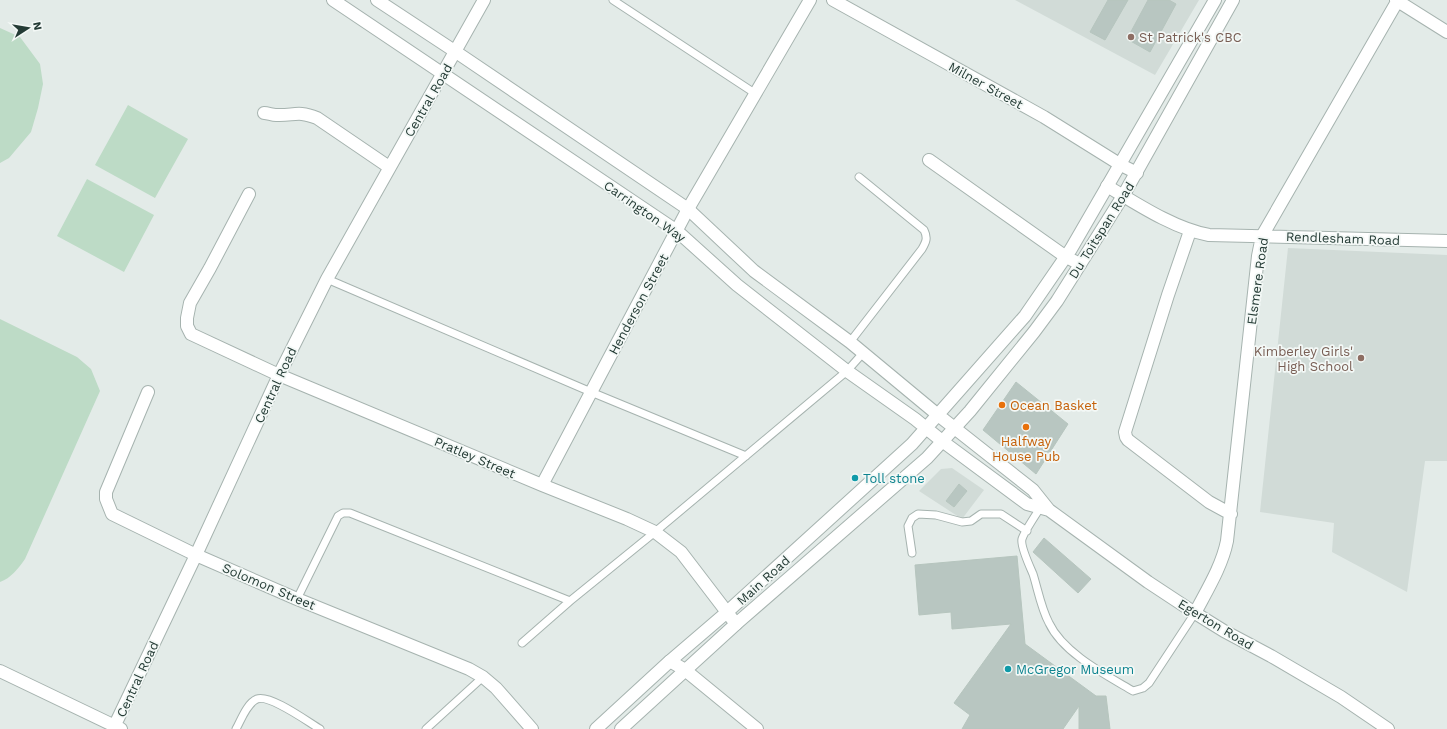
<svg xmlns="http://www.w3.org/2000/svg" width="1447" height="729" viewBox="0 0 1447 729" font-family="'Work Sans',sans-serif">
<rect width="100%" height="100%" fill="#e3ebe8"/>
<path fill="#d1dbd7" d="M1015,0H1199L1155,75Z
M1288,248L1447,255V461H1425L1407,592L1332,552L1334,523L1260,512Z
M952,468L984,490L962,519L919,491L941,469Z"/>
<path fill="#bddbc6" d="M0,28L20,37L40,64L43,84L38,108L31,132L9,158L0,163Z
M128,105L188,139L155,198L95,165Z
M87,179L154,215L124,272L57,236Z
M0,319L77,357L91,369L100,391L25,559C18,569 11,578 0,582Z"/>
<path fill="#b8c6c1" stroke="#b6c5be" d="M1108,0H1128L1105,40L1090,32Z
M1148,0H1169L1176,4L1150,52L1127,39Z
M1016,382L1068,424L1036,474L983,430Z
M959,484L967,491L954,507L946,501Z
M1044,538L1091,579L1078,593L1033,552Z
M1017,556L1025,644L1096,696H1106L1110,729H1079V706L1063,729H962L970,715L954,703L1011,624L952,629L951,612L919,615L915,565Z"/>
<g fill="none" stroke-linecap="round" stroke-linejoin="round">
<g stroke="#a6b3af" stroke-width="9">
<path id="service" d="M613,0L756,94
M327,279L591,392L746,456
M850,342L922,249C926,242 928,238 924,230L859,177
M1042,505C1037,513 1024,532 1022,539C1020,546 1030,567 1033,574C1038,590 1041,608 1049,623C1063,653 1106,675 1133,691L1143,688L1149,683L1195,613
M912,553L908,526L912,518L918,514L936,515L962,522L971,521L981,514H1001L1027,531
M297,599L338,516L343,513H350L570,601
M522,643L570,601L655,532L847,371L863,353
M236,729C241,720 247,703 257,699C270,694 308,722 320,729
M426,729L483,677"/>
</g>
<g stroke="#a6b3af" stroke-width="14">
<path id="minor" d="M833,0L1044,117L1121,165L1137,173
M1396,0L1447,32
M264,113C268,113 272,115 276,115C294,116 297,110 317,118L389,167
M929,160L1066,257L1080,264
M1107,186C1137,204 1175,229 1209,235L1447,241
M249,194L210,268L190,303L187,318V326L191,334L279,375L542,485L627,519L655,532L681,552L736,624
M1190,231L1168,295L1125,432L1126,437L1128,440L1209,502L1231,514
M148,392L106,492V499L112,514L196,555L297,599L469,669L483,677L496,688L532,729
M542,485L688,209L810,0
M1195,613C1207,590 1222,566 1227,541L1258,256L1262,236L1398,0
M670,661L685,670L757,729
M0,671L121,729
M113,729L196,555L279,375L327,279L484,0"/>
</g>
<g stroke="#a6b3af" stroke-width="14">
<path id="tertiary" d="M333,0L677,231L737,285L847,371L915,419L942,441L1027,504L1049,510
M377,0L456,52L688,209L754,271L850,342L938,415L1033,490L1049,510L1148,582L1195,613L1224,631L1271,656L1341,697L1388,729
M596,729L670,661L726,613L912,444L1025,316L1071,249L1215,0
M621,729L736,624L927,458L970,411L1034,332L1057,301L1123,196L1233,0"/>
</g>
<use href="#service" stroke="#fff" stroke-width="7"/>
<use href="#minor" stroke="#fff" stroke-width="12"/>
<use href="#tertiary" stroke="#fff" stroke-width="12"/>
</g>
<g fill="#8d6e63" stroke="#f3f8f6" stroke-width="1.5">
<circle cx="1131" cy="37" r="4"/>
<circle cx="1361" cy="358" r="4"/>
</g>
<g fill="#e8710a" stroke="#f3f8f6" stroke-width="1.5">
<circle cx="1002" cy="405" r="4"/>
<circle cx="1026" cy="427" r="4"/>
</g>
<g fill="#0f9aa8" stroke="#f3f8f6" stroke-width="1.5">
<circle cx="855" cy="478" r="4"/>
<circle cx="1008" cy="669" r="4"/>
</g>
<g text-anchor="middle" stroke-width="3.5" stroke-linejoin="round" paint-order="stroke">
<g font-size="13" fill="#785e54" stroke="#f3f8f6" text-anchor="start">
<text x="1139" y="42">St Patrick's CBC</text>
<text x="1353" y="356" text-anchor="end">Kimberley Girls'<tspan x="1353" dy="15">High School</tspan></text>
</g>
<g font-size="13" fill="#243b35" stroke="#f3f8f6">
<text transform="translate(986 85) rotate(29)" y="5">Milner Street</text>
<text transform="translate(428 100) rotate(-60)" y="5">Central Road</text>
<text transform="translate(645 211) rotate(35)" y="5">Carrington Way</text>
<text transform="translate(1101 230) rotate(-58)" y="5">Du Toitspan Road</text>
<text transform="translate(1343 238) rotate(2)" y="5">Rendlesham Road</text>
<text transform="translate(1257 281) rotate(-82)" y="5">Elsmere Road</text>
<text transform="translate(638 304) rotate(-62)" y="5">Henderson Street</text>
<text transform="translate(275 385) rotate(-65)" y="5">Central Road</text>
<text transform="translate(475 457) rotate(23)" y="5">Pratley Street</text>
<text transform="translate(763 580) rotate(-42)" y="5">Main Road</text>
<text transform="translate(269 586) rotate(23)" y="5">Solomon Street</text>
<text transform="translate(1216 624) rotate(31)" y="5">Egerton Road</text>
<text transform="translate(137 679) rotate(-65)" y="5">Central Road</text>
</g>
<g font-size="13" fill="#c56008" stroke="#f3f8f6" text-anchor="start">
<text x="1010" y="410">Ocean Basket</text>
<text x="1026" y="446" text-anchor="middle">Halfway<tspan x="1026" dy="15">House Pub</tspan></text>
</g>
<g font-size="13" fill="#0d838f" stroke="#f3f8f6" text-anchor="start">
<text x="863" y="483">Toll stone</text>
<text x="1016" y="674">McGregor Museum</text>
</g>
</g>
<g transform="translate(28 28) rotate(78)" stroke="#f3f8f6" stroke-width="3" paint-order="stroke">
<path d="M0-3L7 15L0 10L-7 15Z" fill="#243b35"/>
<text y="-6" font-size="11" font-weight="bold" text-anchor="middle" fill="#243b35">N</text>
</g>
</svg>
